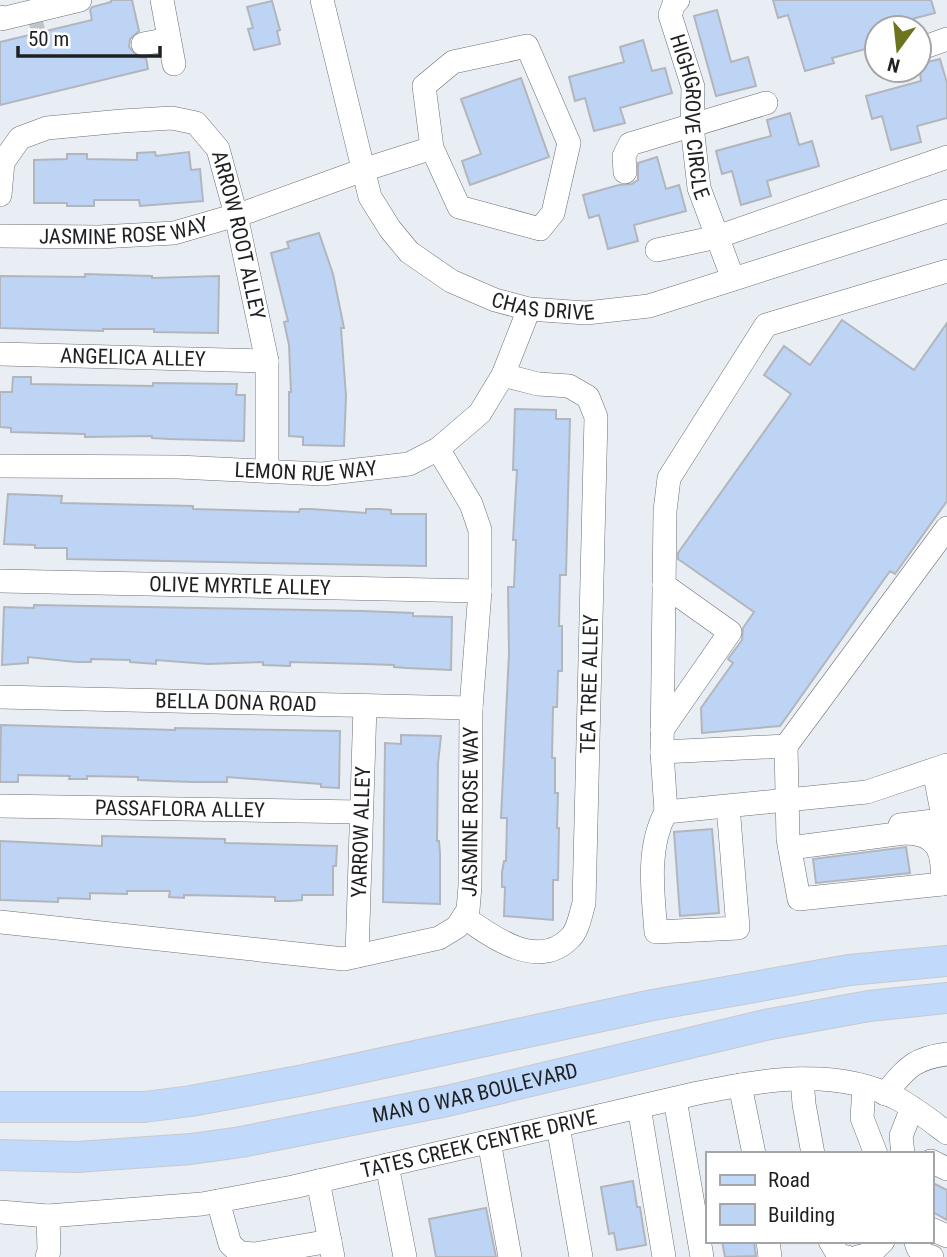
<svg xmlns="http://www.w3.org/2000/svg" width="947" height="1257" viewBox="0 0 947 1257" font-family="'Roboto Condensed',sans-serif">
<rect width="100%" height="100%" fill="#e9eef4"/>
<path fill="#bed4f4" stroke="#b2b6bc" stroke-width="2" d="M111,0H132L139,31L130,39L129,47L138,57L146,58L148,69L0,105V42L92,20L90,10L92,7L111,2Z
M773,0H931L935,13L877,28V46L832,58L834,63L805,71L788,15L778,18Z
M272,1L280,30L277,31L280,44L254,50L248,29L253,28L247,7Z
M717,10L731,62L748,57L756,86L716,96L694,16Z
M643,40L652,71L665,68L672,93L620,108L625,123L594,131L585,98L575,101L569,77L624,62L620,47Z
M940,59L947,83V118L917,126L921,142L891,150L882,116L872,119L866,96L921,81L919,64Z
M521,78L549,157L470,185L462,161L481,154L461,99Z
M790,113L799,145L812,141L819,166L767,181L771,196L741,205L732,171L722,174L716,151L771,136L767,120Z
M155,152L156,156L189,152L191,170L200,169L203,201L140,206L139,200H94V206H67V203H34V160L67,159V154H87V159L137,160V153Z
M657,157L666,189L679,185L686,211L634,225L638,241L608,249L599,215L589,218L583,195L619,185L632,184L638,180V163Z
M319,233L333,274L344,328H341L346,396L344,446L303,445V437L289,436V392H291L289,345L284,322L288,321L271,253L289,248L287,242Z
M85,274L152,276V278L219,276L218,333L154,332V329H103V331L0,328V276L85,277Z
M842,320L914,370L947,323V501L895,574L890,571L780,726L702,733L701,708L733,663L728,659L742,640L743,628L754,612L678,559V553L791,394L764,375L784,346L810,365Z
M13,377H31V384L153,386V383L237,384L236,395H245L244,441L170,439L152,438V436L85,437V434L11,432V428L0,427V392H12Z
M515,409L556,410V419H570L566,575H560L559,626H562V671H558L557,707H553L552,758H555V793H558L557,828H559L558,880H553V920L504,916L505,887H502V872L504,861H506L507,818H501L509,653L508,587H514L516,540H513L517,470H513Z
M8,494L62,496L61,503L193,506V509L299,512L300,509H311L366,513V509H380L391,510V514H426V566L67,559V548H35V545L4,544Z
M34,605L363,611L413,613V616L452,617L451,670L406,668L394,667V665L366,664L290,662V666L263,665V662L208,664L156,660V664L130,662V660L91,659V662H76L28,657V663L2,665L4,607L34,608Z
M1,725L175,730V728L340,731L339,788L321,787V784L227,777V782H192L138,780V777L87,776V779H69L70,776L18,775V782H0Z
M401,735L441,736L438,763L437,841H439L440,853V904L383,902L385,743L401,744Z
M712,829L719,913L680,916L674,832Z
M102,836L225,839V843L337,846L336,866H333V895H302V900L291,901H275V897L184,895V898L169,897L170,891H127V894L90,893V899L58,898V902L0,900V841L102,846Z
M906,847L910,873L816,883L813,859Z
M633,1181L637,1207H640L646,1245L617,1250L614,1233L609,1234L601,1187Z
M931,1182L947,1190V1220L931,1211Z
M486,1208L496,1257H436L429,1219Z
M722,1241H754L756,1256L725,1257Z"/>
<g fill="none" stroke-linecap="round" stroke-linejoin="round">
<path stroke="#c0c5ca" stroke-width="23" stroke-dasharray="23 11" stroke-linecap="butt" d="M30,28L44,25"/>
<g stroke="#6c7075" stroke-width="24">
<g id="minor">
<path d="M162,0L174,64"/>
<path id="s1" d="M322,0L370,197L390,229L409,252L451,281L495,300L529,309L586,313L649,306L947,211"/>
<path id="s2" d="M678,0L674,4L670,15L693,87L692,126L699,188L733,279"/>
<path d="M0,17L1,19L80,0"/>
<path d="M143,44L169,39"/>
<path d="M919,49L947,39"/>
<path d="M625,172L624,156L630,144L766,103"/>
<path id="s3" d="M0,195L3,162L20,138L47,128L122,121L172,118L196,123L218,149L236,215L267,361V471"/>
<path id="s4" d="M0,236L99,237L174,233L250,211L363,170L432,148L424,86L453,62L527,46L569,143L553,213L540,229L459,207L432,148"/>
<path d="M657,250L717,237L947,157"/>
<path id="s5" d="M0,354L267,361"/>
<path id="s6" d="M0,466L178,467L322,474L409,464L438,449L480,413L503,375L529,309"/>
<path id="s7" d="M0,581L480,591"/>
<path id="s8" d="M0,697L471,708"/>
<path d="M662,730L730,632L664,585"/>
<path d="M786,746L788,839L799,899L942,884L947,878"/>
<path d="M662,752L786,746L947,528"/>
<path d="M934,770L946,832"/>
<path id="s9" d="M0,806L361,812"/>
<path d="M728,806L738,928L656,932C653,894 646,848 666,812L867,792L947,765"/>
<path d="M666,812L662,752L665,511L669,478L766,325L947,271"/>
<path d="M900,825L942,820"/>
<path d="M790,848L904,833C939,833 944,853 942,884"/>
<path id="s10" d="M464,917C492,937 538,971 570,938C578,931 581,913 584,903L596,417L588,397L569,386L538,384L503,375"/>
<path id="s11" d="M0,922L344,959L439,938L457,927L468,910L470,886L471,708L480,591V530L471,504L438,449"/>
<path id="s12" d="M357,956L365,706"/>
<path d="M802,1079L804,1104L813,1154"/>
<path d="M740,1085L754,1154"/>
<path d="M864,1087L862,1118L876,1154"/>
<path d="M885,1094C907,1068 912,1059 947,1054"/>
<path d="M675,1099L702,1257"/>
<path d="M639,1107L664,1257"/>
<path d="M558,1126L581,1257"/>
<path d="M489,1141L510,1257"/>
<path d="M903,1154L901,1136L912,1108"/>
<path d="M931,1161L947,1169"/>
<path d="M387,1165L405,1257"/>
<path d="M318,1181L333,1257"/>
<path d="M218,1201L230,1244L240,1253L255,1254L330,1241"/>
<path id="s13" d="M0,1212L48,1216L202,1204L293,1187L698,1093C763,1080 836,1066 898,1099C916,1109 931,1121 947,1133"/>
<path d="M931,1229L947,1236"/>
<path d="M768,1241L770,1257"/>
<path d="M830,1241L839,1256L847,1257"/>
<path d="M916,1241C917,1251 923,1254 932,1257"/>
<path d="M47,1257L49,1251L48,1216"/>
<path d="M858,1257L870,1254L883,1241"/>
</g>
</g>
<g stroke="#c9c9ca" stroke-width="32">
<g id="major">
<path d="M0,1107H144L191,1101L304,1080L653,1005L849,970L947,961"/>
<path id="s14" d="M0,1155L77,1157L191,1149L241,1142L447,1101L765,1025L869,1006L947,998"/>
</g>
</g>
<use href="#minor" stroke="#fff" stroke-width="23"/>
<use href="#major" stroke="#c1d9fb" stroke-width="30"/>
</g>
<g text-anchor="middle" stroke-width="5" stroke-linejoin="round" paint-order="stroke">
<g font-size="21" fill="#1e2022" stroke="#fff">
<text dy="7" stroke="none"><textPath href="#s2" startOffset="122">HIGHGROVE CIRCLE</textPath></text>
<text dy="7" stroke="none"><textPath href="#s4" startOffset="124">JASMINE ROSE WAY</textPath></text>
<text dy="7" stroke="none"><textPath href="#s3" startOffset="364">ARROW ROOT ALLEY</textPath></text>
<text dy="7" stroke="none"><textPath href="#s1" startOffset="418">CHAS DRIVE</textPath></text>
<text dy="7" stroke="none"><textPath href="#s5" startOffset="133">ANGELICA ALLEY</textPath></text>
<text dy="7" stroke="none"><textPath href="#s6" startOffset="306">LEMON RUE WAY</textPath></text>
<text dy="7" stroke="none"><textPath href="#s7" startOffset="240">OLIVE MYRTLE ALLEY</textPath></text>
<text dy="7" stroke="none"><textPath href="#s10" startOffset="376">TEA TREE ALLEY</textPath></text>
<text dy="7" stroke="none"><textPath href="#s8" startOffset="236">BELLA DONA ROAD</textPath></text>
<text dy="7" stroke="none"><textPath href="#s9" startOffset="180">PASSAFLORA ALLEY</textPath></text>
<text dy="7" stroke="none"><textPath href="#s11" startOffset="583">JASMINE ROSE WAY</textPath></text>
<text dy="7" stroke="none"><textPath href="#s12" startOffset="124">YARROW ALLEY</textPath></text>
<text dy="7" stroke="none"><textPath href="#s14" startOffset="481">MAN O WAR BOULEVARD</textPath></text>
<text dy="7" stroke="none"><textPath href="#s13" startOffset="486">TATES CREEK CENTRE DRIVE</textPath></text>
</g>
</g>
<rect x="706" y="1152" width="228" height="91" fill="#ffffff" stroke="#a5a6a7" stroke-width="2"/>
<rect x="720" y="1175" width="35" height="10" fill="#c1d9fb" stroke="#a5a6a7" stroke-width="2"/>
<text x="768" y="1187" font-size="21" fill="#1e2022">Road</text>
<rect x="720" y="1204" width="35" height="21" fill="#bed4f4" stroke="#a5a6a7" stroke-width="2"/>
<text x="768" y="1222" font-size="21" fill="#1e2022">Building</text>
<g transform="translate(898 49) rotate(195)"><circle r="33" fill="#ffffff" stroke="#a5a6a7" stroke-width="2"/>
<path d="M0-5L12 26L0 18L-12 26Z" fill="#6c741d"/>
<text y="-10" font-size="19" font-weight="bold" text-anchor="middle" fill="#1e2022">N</text>
</g>
<path d="M18 46v10h142v-10" fill="none" stroke="#1e2022" stroke-width="3.5"/>
<text x="28" y="46" font-size="21" fill="#1e2022" stroke="#ffffff" stroke-width="5" paint-order="stroke">50 m</text>
</svg>
